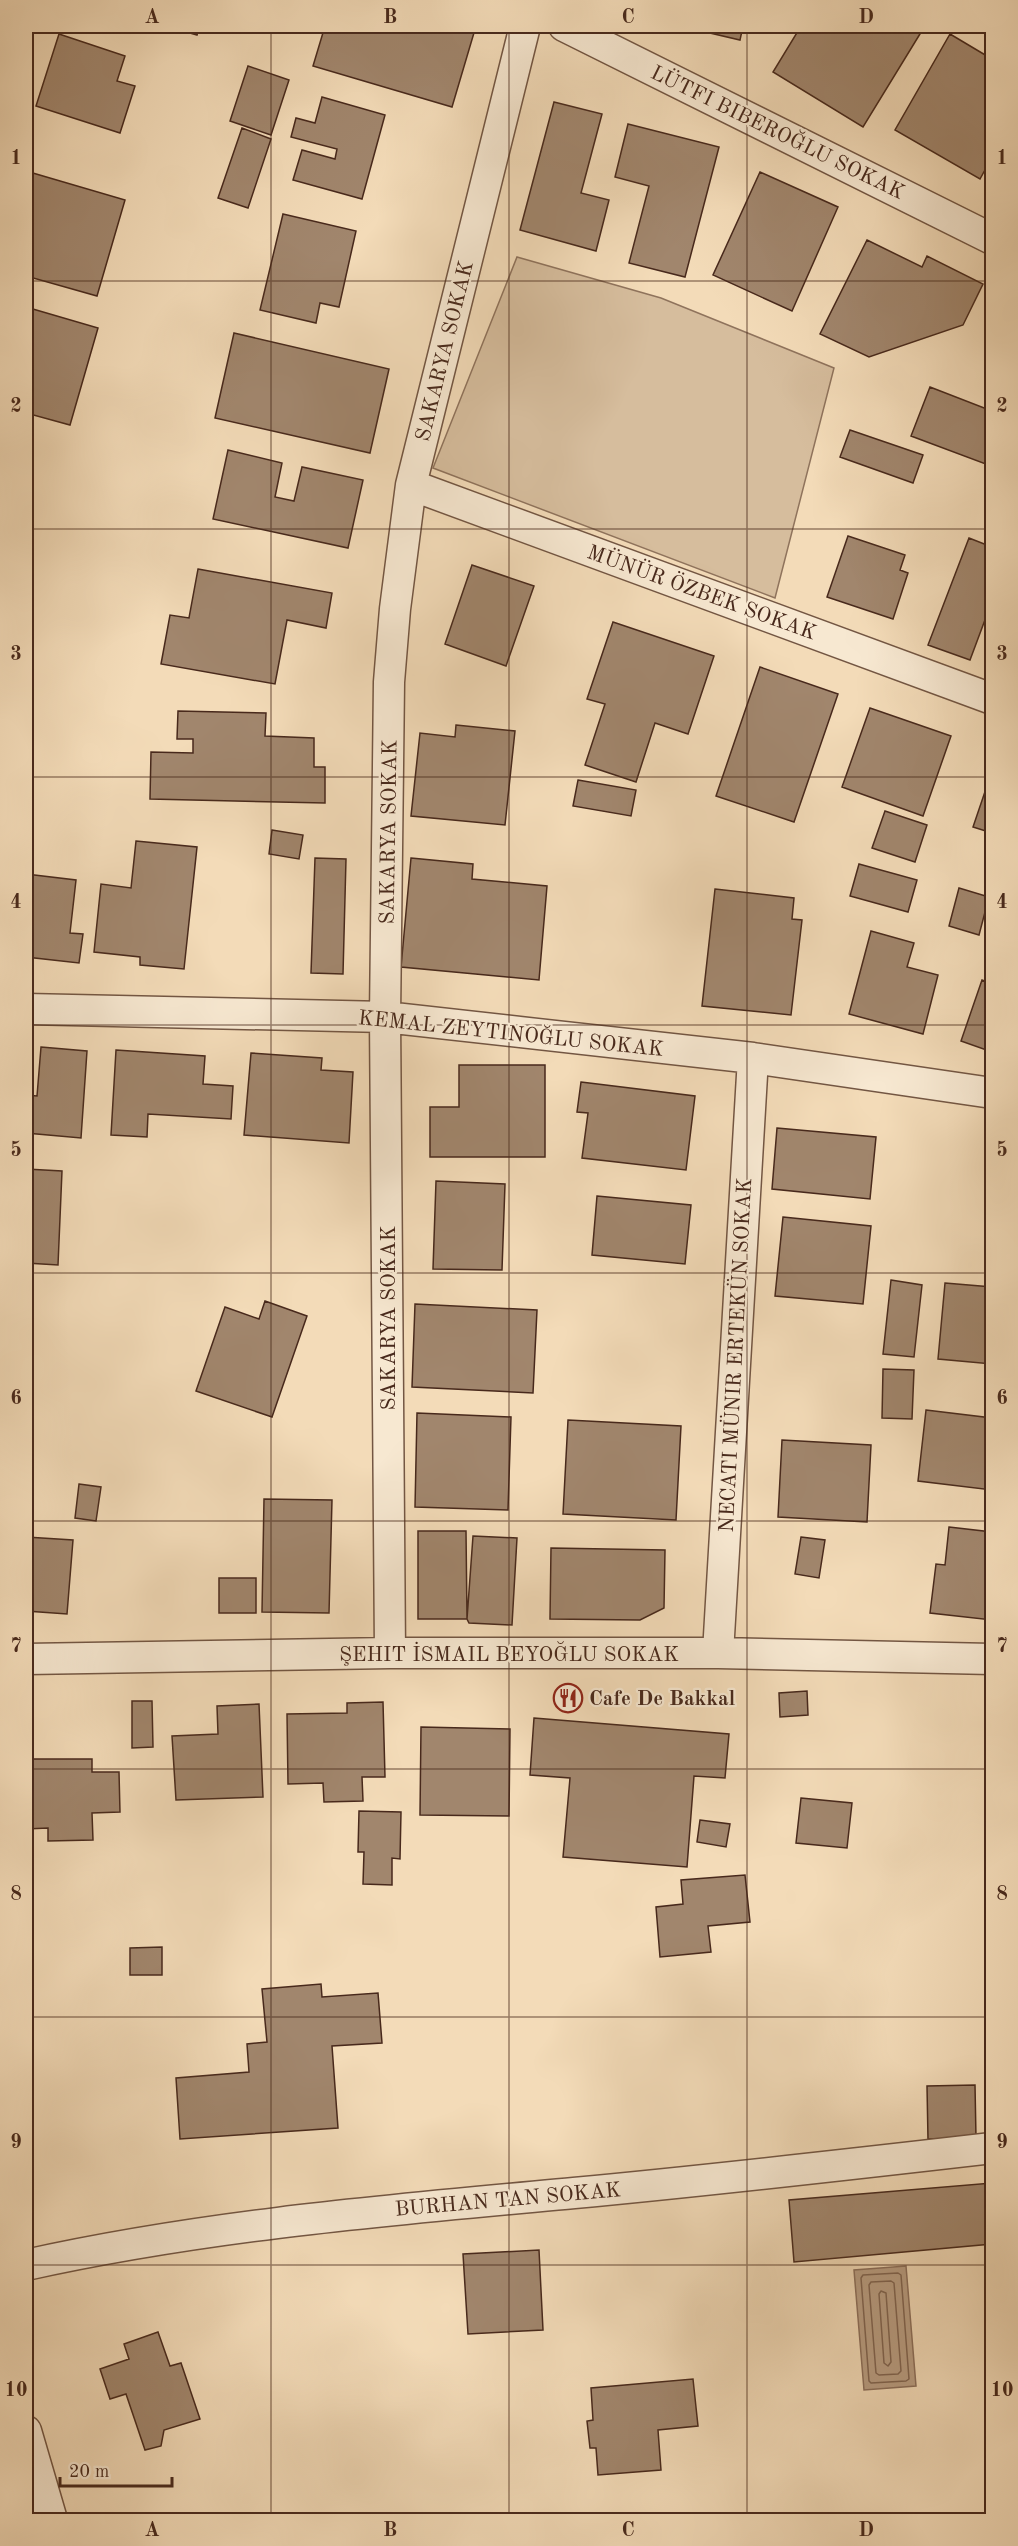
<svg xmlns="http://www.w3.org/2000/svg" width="1018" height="2546" viewBox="0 0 1018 2546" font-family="'Old Standard TT',serif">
<rect width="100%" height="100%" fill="#f3dbb8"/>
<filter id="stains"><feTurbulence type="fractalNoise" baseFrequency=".00333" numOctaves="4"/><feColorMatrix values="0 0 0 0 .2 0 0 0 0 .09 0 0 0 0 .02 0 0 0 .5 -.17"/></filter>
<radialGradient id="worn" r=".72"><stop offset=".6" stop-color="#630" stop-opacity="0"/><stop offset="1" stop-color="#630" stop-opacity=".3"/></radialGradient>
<path fill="#d6bd9d" stroke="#8f735c" stroke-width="1.5" d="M517,257L661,298L834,368L775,598L433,468Z"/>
<path fill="#b99e83" stroke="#8c6f5a" stroke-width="1.5" d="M906,2266L916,2386L864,2390L854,2270Z"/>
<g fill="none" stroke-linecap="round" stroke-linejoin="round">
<path stroke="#806450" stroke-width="1.5" d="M898,2273L901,2275L909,2379L906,2381L871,2383L869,2381L861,2278L863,2275Z
M891,2281L894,2283L901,2371L898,2374L879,2375L876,2373L869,2285L871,2282Z
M881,2291L886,2293L891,2362L888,2366L884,2363L879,2294Z"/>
</g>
<path fill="#a1866d" stroke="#48291c" stroke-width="1.5" d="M166,26H200L197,35Z
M325,26H476L452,107L313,66Z
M680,26H743L740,40Z
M801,26H916L923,29L863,127L773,72Z
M59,34L125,56L117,81L135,86L120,133L36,106Z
M950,34L992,59V157L980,179L895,130Z
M248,66L289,80L271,135L230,121Z
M322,97L385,115L362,199L293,180L302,150L335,159L337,149L291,137L296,118L315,123Z
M554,102L602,114L581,193L609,200L596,251L520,230Z
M628,124L719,147L685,277L629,263L649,186L615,177Z
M242,128L271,139L248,208L218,198Z
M26,171L125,200L97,296L26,276Z
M760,172L838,207L792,311L713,275Z
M283,214L356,231L339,307L320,303L316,323L260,310Z
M867,240L922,267L927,256L983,284L963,325L869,357L820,334Z
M26,307L98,328L70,425L26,413Z
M234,333L389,369L370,453L215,418Z
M930,387L992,411L991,466L911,436Z
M850,430L923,455L913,483L840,457Z
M228,450L282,463L275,497L294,501L302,467L363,480L348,548L213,519Z
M848,536L905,555L900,570L908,573L893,619L827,597Z
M969,538L992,547V601L970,660L928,645Z
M472,565L534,586L506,666L445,644Z
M198,569L332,593L326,628L287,620L275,684L161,664L170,615L189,618Z
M613,622L714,656L688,734L655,723L636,782L585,765L605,704L587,699Z
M760,667L838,694L794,822L716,796Z
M870,708L951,736L923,816L842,787Z
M178,711L266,713L265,736L314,738V767H325V803L150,799L151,752L193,753V739H177Z
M456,725L515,731L505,825L411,816L420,733L455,737Z
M992,771V833L973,827Z
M578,780L636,790L631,816L573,806Z
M885,811L927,825L915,862L872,848Z
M272,830L303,835L299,859L269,854Z
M136,841L197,847L184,969L140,965V957L94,952L101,884L131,888Z
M315,858L346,859L343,974L311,973Z
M411,858L473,864L472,879L547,886L539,980L401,967Z
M859,864L917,880L908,912L850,896Z
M26,874L76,880L70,933L83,934L79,963L26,957Z
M959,888L989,897L979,935L949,926Z
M715,889L794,898L792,919L802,920L791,1015L702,1006Z
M871,931L914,943L907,967L938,975L923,1034L849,1014Z
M982,980L992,984V1052L961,1041Z
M41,1047L87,1051L81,1138L26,1133V1095L37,1096Z
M116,1050L205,1056L203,1084L233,1086L231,1119L148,1114L147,1137L111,1135Z
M251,1053L322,1058L321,1070L353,1072L349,1143L244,1135Z
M459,1065H545V1157H430V1107H459Z
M581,1082L695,1096L686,1170L582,1158L588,1113L577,1112Z
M777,1128L876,1137L870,1199L772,1189Z
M26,1169L62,1171L58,1265L26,1263Z
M436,1181L505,1184L502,1270L433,1269Z
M597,1196L691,1205L685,1264L592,1255Z
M783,1217L871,1226L863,1304L775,1296Z
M891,1280L922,1285L914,1357L883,1354Z
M945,1283L992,1287V1364L938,1359Z
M265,1301L307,1316L272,1417L196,1391L225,1307L259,1319Z
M415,1304L537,1310L533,1393L412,1387Z
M883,1369L914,1370L912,1419L882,1418Z
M926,1410L992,1418V1490L918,1481Z
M417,1413L511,1417L508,1510L415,1507Z
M568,1420L681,1426L676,1520L563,1514Z
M782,1440L871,1445L867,1522L778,1517Z
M79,1484L101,1487L96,1521L75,1518Z
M264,1499L332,1500L329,1613L262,1612Z
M949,1527L992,1532V1620L930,1613L936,1564L945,1565Z
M418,1531H466L467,1619H418Z
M473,1536L517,1538L512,1625L469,1623L467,1619Z
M26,1537L73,1540L67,1614L26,1611Z
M801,1537L825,1540L819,1578L795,1574Z
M551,1548L665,1550L664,1608L640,1620L550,1619Z
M219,1578H256V1613H219Z
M807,1691L808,1715L780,1717L779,1693Z
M132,1701H152L153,1747L132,1748Z
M383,1702L385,1777H362L363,1801L324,1802L323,1783L288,1784L287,1714L347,1713V1703Z
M259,1704L263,1797L176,1800L172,1736L218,1734L217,1706Z
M534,1718L729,1734L725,1778L694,1776L687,1867L563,1857L570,1778L530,1775Z
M421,1727L510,1729L509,1816L420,1815Z
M26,1759H92V1772H119L120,1812L92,1813L93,1840L48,1841V1828L26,1829Z
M801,1798L852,1803L847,1848L796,1843Z
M359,1811L401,1812L400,1859L392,1858V1885L363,1884L364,1852H358Z
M700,1820L730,1824L726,1847L697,1842Z
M745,1875L750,1922L708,1926L711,1952L660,1957L656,1907L683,1904L681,1880Z
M162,1947V1975H130V1948Z
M321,1984L322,1997L378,1993L382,2043L332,2046L338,2128L180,2139L176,2078L249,2072L247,2044L267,2042L262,1989Z
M975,2085L976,2138L928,2139L927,2086Z
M992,2183V2244L794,2262L789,2200Z
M539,2250L543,2330L468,2334L463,2254Z
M158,2332L170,2366L181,2363L200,2419L164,2430L161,2446L145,2450L126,2394L110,2399L100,2369L129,2359L124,2344Z
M693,2379L698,2426L658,2430L661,2470L598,2475L596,2448H590L587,2421L593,2420L591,2388Z"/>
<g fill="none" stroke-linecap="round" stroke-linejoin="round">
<g stroke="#735643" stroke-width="33">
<path id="street" d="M564,26L992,239
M411,485L992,699
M26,1009L385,1017L753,1058L992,1093
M390,1653L385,1017L389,682L395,609L411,485L525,26
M718,1653L753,1058
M26,1659L390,1653H718L992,1659
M26,2265C206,2225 390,2210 574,2193C714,2180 853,2164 992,2148
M26,2431L52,2520"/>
</g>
<use href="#street" stroke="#f7e8d1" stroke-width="30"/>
</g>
<path fill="none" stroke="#48291c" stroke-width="1.5" stroke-opacity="0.55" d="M271,26V2520M509,26V2520M747,26V2520M26,281H992M26,529H992M26,777H992M26,1025H992M26,1273H992M26,1521H992M26,1769H992M26,2017H992M26,2265H992"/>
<defs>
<g id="restaurant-ring" transform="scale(1.5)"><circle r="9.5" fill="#f7e8d1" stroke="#8f2418" stroke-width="1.5"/><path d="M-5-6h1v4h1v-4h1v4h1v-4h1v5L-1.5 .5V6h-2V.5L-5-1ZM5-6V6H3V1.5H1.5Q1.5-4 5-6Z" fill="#8f2418"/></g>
</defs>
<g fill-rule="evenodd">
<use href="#restaurant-ring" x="568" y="1698"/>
</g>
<g text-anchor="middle" stroke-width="4.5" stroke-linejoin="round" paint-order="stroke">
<g font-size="21" fill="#48291c" stroke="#f7e8d1">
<text transform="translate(778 132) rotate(26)" y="7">LÜTFI BIBEROĞLU SOKAK</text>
<text transform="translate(444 351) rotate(-76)" y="7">SAKARYA SOKAK</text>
<text transform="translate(702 592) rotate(20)" y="7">MÜNÜR ÖZBEK SOKAK</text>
<text transform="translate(388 832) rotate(-89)" y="7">SAKARYA SOKAK</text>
<text transform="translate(511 1033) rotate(6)" y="7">KEMAL ZEYTINOĞLU SOKAK</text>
<text transform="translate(388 1318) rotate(-90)" y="7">SAKARYA SOKAK</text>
<text transform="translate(735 1355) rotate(-87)" y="7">NECATI MÜNIR ERTEKÜN SOKAK</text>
<text x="509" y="1661">ŞEHIT İSMAIL BEYOĞLU SOKAK</text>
<text transform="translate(508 2199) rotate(-5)" y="7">BURHAN TAN SOKAK</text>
</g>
<g font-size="21" font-weight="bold" fill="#48291c" stroke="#f7e8d1" text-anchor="start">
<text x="589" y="1705">Cafe De Bakkal</text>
</g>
</g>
<rect width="1018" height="2546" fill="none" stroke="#f3dbb8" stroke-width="66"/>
<path d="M60 2477v9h112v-9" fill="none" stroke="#48291c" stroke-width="3"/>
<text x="69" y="2477" font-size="18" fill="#48291c" stroke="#f7e8d1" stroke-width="4.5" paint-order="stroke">20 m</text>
<rect x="33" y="33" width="952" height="2480" fill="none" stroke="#48291c" stroke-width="2"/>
<g font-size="20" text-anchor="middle" font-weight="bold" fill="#48291c">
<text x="152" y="23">A</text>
<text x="390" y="23">B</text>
<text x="628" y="23">C</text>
<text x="866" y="23">D</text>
<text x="16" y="164">1</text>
<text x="1002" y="164">1</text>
<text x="16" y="412">2</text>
<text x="1002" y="412">2</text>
<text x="16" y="660">3</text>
<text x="1002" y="660">3</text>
<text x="16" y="908">4</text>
<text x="1002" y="908">4</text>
<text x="16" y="1156">5</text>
<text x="1002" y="1156">5</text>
<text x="16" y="1404">6</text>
<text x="1002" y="1404">6</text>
<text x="16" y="1652">7</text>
<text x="1002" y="1652">7</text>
<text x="16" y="1900">8</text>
<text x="1002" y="1900">8</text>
<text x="16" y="2148">9</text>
<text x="1002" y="2148">9</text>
<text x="16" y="2396">10</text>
<text x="1002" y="2396">10</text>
<text x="152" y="2536">A</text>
<text x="390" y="2536">B</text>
<text x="628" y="2536">C</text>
<text x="866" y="2536">D</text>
</g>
<rect width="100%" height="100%" filter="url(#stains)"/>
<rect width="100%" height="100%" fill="url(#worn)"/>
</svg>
